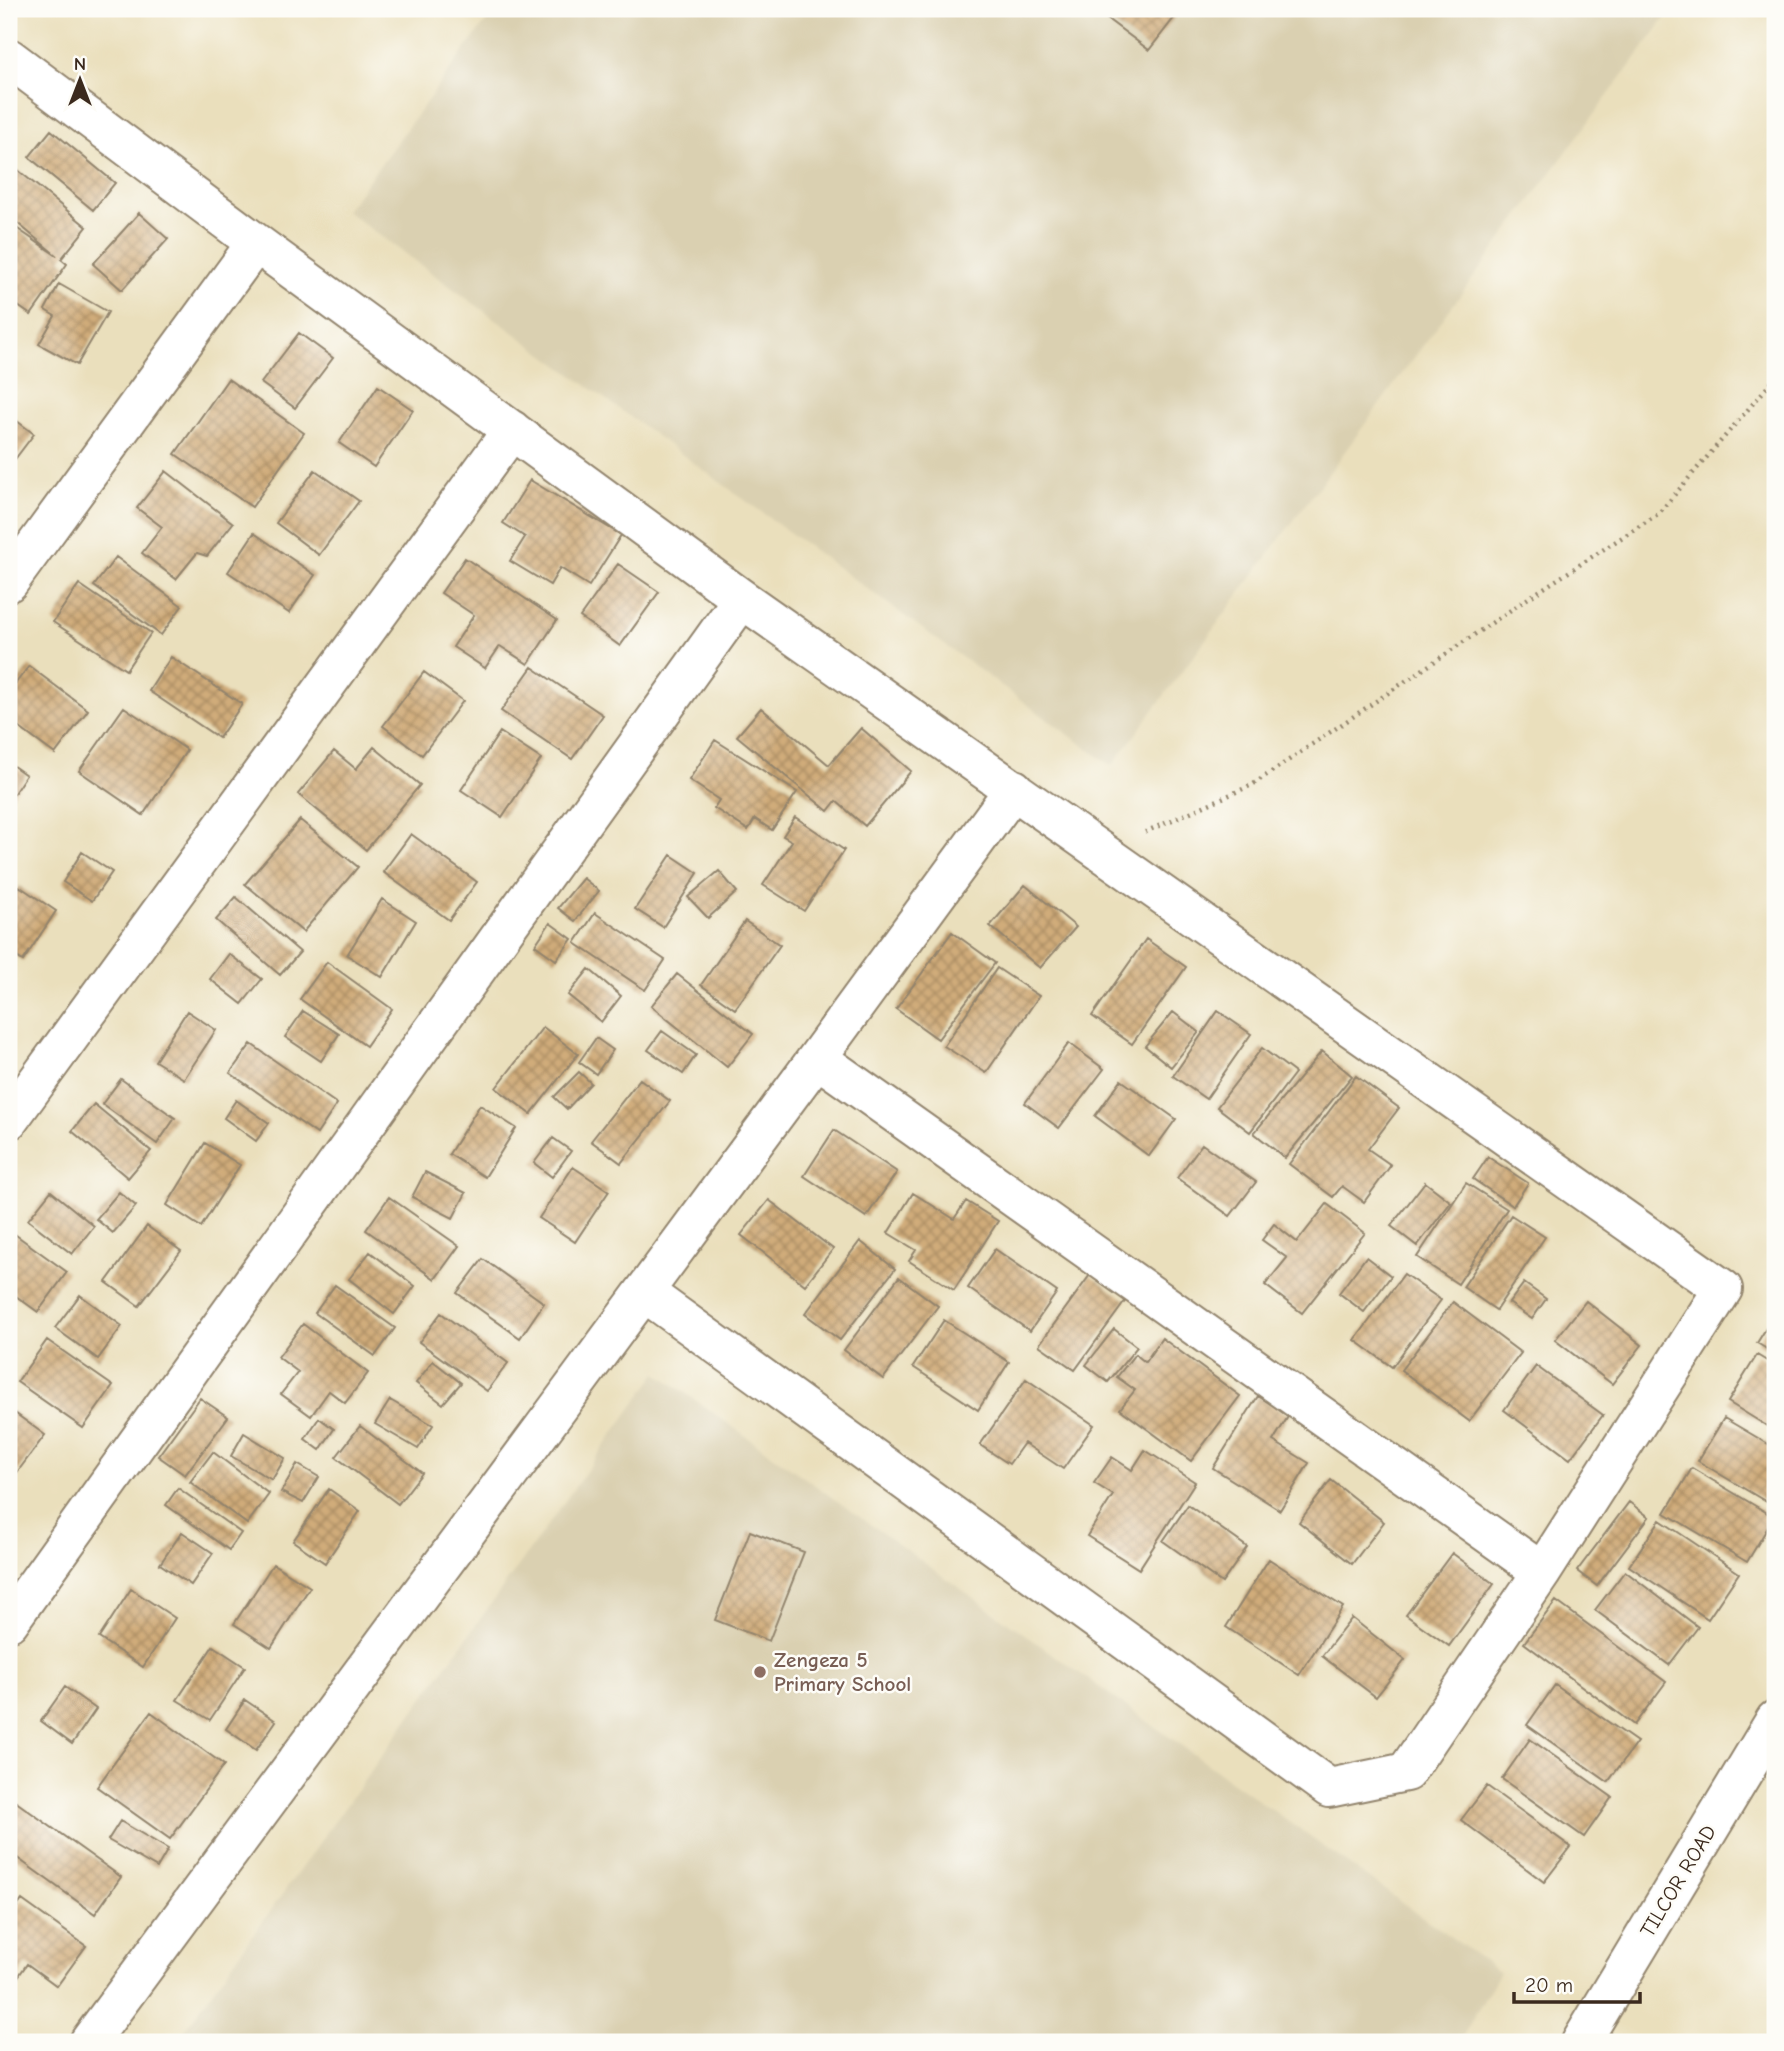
<svg xmlns="http://www.w3.org/2000/svg" width="1784" height="2051" viewBox="0 0 1784 2051" font-family="'Comic Neue',sans-serif">
<defs>
<pattern id="building-cross-hatch" width="8" height="8" patternUnits="userSpaceOnUse" patternTransform="scale(1.75)"><rect width="8" height="8" fill="#d0ac7a"/><path d="M0 0l8 8M0 8l8-8" fill="none" stroke="#aa8c63"/></pattern>
</defs>
<rect width="100%" height="100%" fill="#fdfcf7"/>
<filter id="ink" filterUnits="userSpaceOnUse"><feTurbulence type="fractalNoise" baseFrequency=".0143" numOctaves="2"/><feDisplacementMap in="SourceGraphic" scale="14" xChannelSelector="R" yChannelSelector="G"/><feConvolveMatrix kernelMatrix="1 2 1 2 8 2 1 2 1" color-interpolation-filters="sRGB"/></filter>
<filter id="wash" filterUnits="userSpaceOnUse"><feTurbulence type="fractalNoise" baseFrequency=".00686" numOctaves="4" result="noise"/><feDisplacementMap in="SourceGraphic" scale="28" xChannelSelector="R" yChannelSelector="G"/><feGaussianBlur stdDeviation="1.57" result="paint"/><feColorMatrix in="noise" values="0 0 0 0 0 0 0 0 0 0 0 0 0 0 0 0 0 1.4 0 .05"/><feComposite in="paint" operator="in"/></filter>
<g filter="url(#wash)">
<rect width="100%" height="100%" fill="#eadfbc"/>
<path fill="#dad0b1" d="M495,9H1672L1112,766L346,211Z
M657,1373L1500,1972L1459,2042H176Z"/>
<g id="blocks">
<path fill="url(#building-cross-hatch)" d="M1094,9H1181L1149,50Z
M51,130L115,183L93,210L29,157Z
M13,166L87,227L61,259L67,264L31,315L18,306L9,319V223L57,256L9,216V170Z
M139,213L168,239L122,290L93,264Z
M59,284L108,312L77,365L39,344L55,316L45,310Z
M299,333L333,358L295,408L261,383Z
M228,379L304,433L252,507L175,454Z
M378,386L413,410L374,467L339,443Z
M9,415L34,434L9,467Z
M315,470L359,501L319,555L276,523Z
M166,471L233,523L207,556L197,553L176,579L142,553L162,527L137,508Z
M530,480L621,535L589,586L560,568L550,585L510,561L525,537L503,523Z
M254,533L315,575L289,613L228,572Z
M116,557L182,606L161,635L94,586Z
M465,558L557,620L528,664L500,646L485,668L453,647L474,615L441,593Z
M618,564L659,592L620,646L580,617Z
M79,584L151,633L126,670L53,622Z
M171,657L242,704L219,738L149,691Z
M29,666L88,710L55,754L9,720V692Z
M532,667L603,715L572,759L501,711Z
M424,672L463,701L422,755L383,726Z
M124,707L187,750L143,815L79,771Z
M761,708L829,765L861,728L911,771L865,826L836,801L828,811L737,736Z
M500,732L541,759L502,817L461,790Z
M715,740L797,792L772,830L755,819L748,830L714,808L719,800L689,780Z
M374,747L420,785L366,850L298,794L334,751L356,769Z
M9,763L26,775L9,801Z
M795,817L844,850L804,911L763,885L792,841L783,836Z
M300,820L358,867L303,932L245,884Z
M411,834L477,882L449,920L383,872Z
M82,852L112,872L92,901L63,882Z
M671,855L698,873L663,927L635,909Z
M719,871L737,892L708,918L688,897Z
M583,878L599,891L575,921L558,908Z
M1025,885L1076,927L1040,968L990,926Z
M19,886L56,911L23,961L9,952V902Z
M236,897L300,952L280,975L216,920Z
M382,899L416,921L382,977L347,955Z
M595,913L665,960L645,990L575,943Z
M745,921L780,945L735,1009L701,985Z
M550,923L572,939L556,960L535,945Z
M952,932L995,963L938,1039L896,1009Z
M1146,939L1186,967L1132,1044L1092,1016Z
M229,954L262,979L242,1004L210,979Z
M327,962L392,1009L366,1046L300,999Z
M997,968L1039,996L986,1073L944,1046Z
M589,969L621,996L601,1022L568,995Z
M677,974L753,1034L727,1067L651,1006Z
M187,1011L216,1030L184,1079L155,1061Z
M303,1011L339,1034L321,1061L285,1037Z
M1218,1011L1251,1034L1206,1099L1173,1076Z
M1173,1012L1199,1032L1171,1067L1145,1046Z
M543,1027L578,1054L531,1114L496,1088Z
M662,1031L696,1055L683,1074L648,1050Z
M596,1038L613,1050L596,1074L579,1062Z
M1069,1043L1104,1069L1059,1128L1025,1103Z
M251,1044L337,1104L317,1134L230,1073Z
M1262,1048L1295,1073L1250,1132L1217,1107Z
M1322,1051L1352,1076L1285,1158L1254,1133Z
M579,1072L591,1083L567,1109L554,1097Z
M1356,1076L1399,1108L1368,1149L1391,1165L1364,1202L1342,1186L1333,1197L1289,1164Z
M121,1079L175,1118L157,1144L102,1104Z
M640,1079L670,1101L621,1163L591,1141Z
M1121,1080L1176,1119L1149,1156L1095,1116Z
M236,1100L269,1123L256,1141L224,1118Z
M94,1104L151,1151L128,1178L72,1131Z
M480,1105L516,1128L485,1177L449,1154Z
M834,1130L897,1172L866,1217L804,1176Z
M553,1138L571,1151L552,1177L534,1163Z
M205,1143L240,1165L201,1227L167,1205Z
M1202,1144L1256,1182L1230,1216L1177,1178Z
M1488,1157L1528,1183L1513,1206L1473,1179Z
M573,1167L609,1191L575,1242L539,1218Z
M425,1172L466,1193L453,1218L412,1197Z
M1425,1182L1451,1202L1417,1246L1391,1226Z
M1466,1183L1507,1209L1458,1284L1417,1257Z
M51,1191L94,1226L72,1254L28,1220Z
M119,1192L136,1206L113,1233L96,1219Z
M913,1193L954,1219L966,1201L998,1221L954,1290L909,1261L916,1250L888,1233Z
M389,1197L459,1246L435,1279L366,1230Z
M769,1200L833,1249L805,1285L741,1235Z
M1327,1204L1365,1233L1302,1313L1265,1285L1287,1258L1262,1240L1274,1224L1297,1242Z
M1511,1215L1545,1237L1496,1310L1463,1287Z
M147,1226L181,1251L139,1306L106,1282Z
M9,1230L67,1272L38,1312L9,1291Z
M860,1241L895,1269L840,1340L805,1314Z
M995,1249L1057,1292L1030,1331L968,1288Z
M370,1252L415,1286L394,1314L349,1279Z
M1366,1257L1391,1276L1364,1312L1339,1293Z
M483,1259L544,1303L520,1338L457,1293Z
M1404,1274L1441,1300L1392,1367L1355,1340Z
M1090,1275L1126,1300L1075,1370L1039,1345Z
M899,1277L938,1306L883,1379L844,1350Z
M1524,1283L1546,1299L1532,1319L1509,1303Z
M335,1285L395,1328L375,1356L315,1313Z
M80,1295L122,1326L98,1359L55,1328Z
M1586,1301L1642,1345L1612,1384L1555,1340Z
M1453,1302L1521,1353L1469,1421L1401,1370Z
M441,1313L508,1363L487,1391L419,1342Z
M1775,1314V1354L1757,1343Z
M944,1320L1009,1362L978,1410L913,1367Z
M303,1324L368,1373L345,1403L329,1391L311,1416L281,1394L298,1372L278,1357Z
M1114,1329L1137,1347L1108,1382L1086,1365Z
M1162,1338L1240,1396L1191,1461L1120,1409L1135,1390L1117,1377L1135,1354L1145,1362Z
M47,1340L113,1386L83,1428L17,1382Z
M1757,1355L1775,1366V1431L1728,1402Z
M433,1361L461,1383L443,1404L416,1383Z
M1536,1366L1603,1415L1570,1459L1504,1410Z
M1026,1379L1094,1425L1063,1469L1024,1443L1009,1464L980,1445Z
M1258,1396L1289,1415L1273,1441L1309,1463L1280,1510L1213,1468Z
M200,1398L228,1417L185,1475L158,1456Z
M390,1400L433,1425L418,1449L375,1424Z
M12,1411L45,1435L9,1483V1415Z
M319,1418L334,1429L320,1450L305,1439Z
M1724,1418L1775,1448V1507L1698,1461Z
M360,1426L422,1473L398,1504L336,1457Z
M244,1433L285,1458L272,1480L231,1456Z
M1145,1450L1195,1482L1139,1569L1087,1536L1113,1495L1094,1483L1112,1457L1132,1470Z
M213,1452L269,1494L247,1524L190,1482Z
M297,1464L319,1477L303,1503L281,1492Z
M1692,1468L1774,1517L1747,1562L1665,1513Z
M1331,1480L1384,1522L1352,1564L1299,1522Z
M178,1488L241,1533L229,1550L166,1505Z
M329,1489L360,1511L325,1563L293,1541Z
M1629,1502L1649,1517L1597,1586L1577,1571Z
M1188,1505L1247,1547L1222,1583L1163,1541Z
M1660,1520L1739,1573L1708,1619L1629,1566Z
M750,1531L804,1552L769,1641L715,1620Z
M182,1532L213,1553L191,1585L160,1564Z
M1452,1553L1494,1584L1449,1646L1406,1615Z
M1269,1559L1343,1607L1299,1675L1226,1627Z
M273,1564L310,1587L271,1648L234,1624Z
M1625,1571L1698,1627L1669,1665L1595,1610Z
M131,1589L175,1618L143,1667L99,1638Z
M1556,1601L1666,1682L1634,1725L1524,1643Z
M1352,1618L1405,1660L1376,1697L1322,1656Z
M213,1646L245,1667L210,1720L177,1700Z
M1555,1685L1637,1742L1608,1782L1527,1725Z
M65,1687L96,1709L72,1744L41,1721Z
M245,1700L276,1721L256,1750L226,1729Z
M151,1712L224,1765L170,1839L97,1787Z
M1530,1739L1612,1797L1584,1837L1502,1779Z
M1487,1786L1571,1847L1544,1882L1461,1820Z
M12,1799L121,1877L95,1914L9,1852V1803Z
M120,1821L168,1849L157,1868L108,1840Z
M22,1900L86,1946L57,1986L27,1964L15,1981L9,1976V1918Z"/>
</g>
</g>
<g filter="url(#ink)">
<use href="#blocks" fill-opacity="0" stroke="#92846d" stroke-width="2"/>
<g fill="none" stroke-linecap="round" stroke-linejoin="round">
<g stroke="#92846d" stroke-width="42">
<path id="minor" d="M9,58L256,243L742,599L1723,1289L1542,1572L1406,1772L1329,1788L644,1292
M9,582L256,243
M817,1058L1542,1572
M9,1120L512,430
M9,1622L742,599
M89,2042L817,1058L1014,789
M1581,2042L1775,1720"/>
</g>
<path stroke="#92846d" stroke-width="4.5" stroke-dasharray="2 5" stroke-linecap="butt" d="M1145,832L1252,785L1527,599L1658,514L1775,378"/>
<use href="#minor" stroke="#fff" stroke-width="38"/>
</g>
</g>
<circle fill="#8d6e63" stroke="#fdfcf7" stroke-width="2.5" cx="760" cy="1672" r="7"/>
<g text-anchor="middle" stroke-width="5" stroke-linejoin="round" paint-order="stroke">
<g font-size="21" font-weight="bold" fill="#785e54" stroke="#fdfcf7" text-anchor="start">
<text x="774" y="1667">Zengeza 5<tspan x="774" dy="24">Primary School</tspan></text>
</g>
<g font-size="21" fill="#3b2a1e" stroke="#fdfcf7">
<text transform="translate(1678 1881) rotate(-59)" y="7">TILCOR ROAD</text>
</g>
</g>
<rect width="1784" height="2051" fill="none" stroke="#fdfcf7" stroke-width="35"/>
<g transform="translate(80 80)" stroke="#fdfcf7" stroke-width="5" paint-order="stroke">
<path d="M0-5L12 26L0 18L-12 26Z" fill="#3b2a1e"/>
<text y="-10" font-size="19" font-weight="bold" text-anchor="middle" fill="#3b2a1e">N</text>
</g>
<path d="M1514 1992v10h126v-10" fill="none" stroke="#3b2a1e" stroke-width="3.5"/>
<text x="1525" y="1992" font-size="21" fill="#3b2a1e" stroke="#fdfcf7" stroke-width="5" paint-order="stroke">20 m</text>
</svg>
